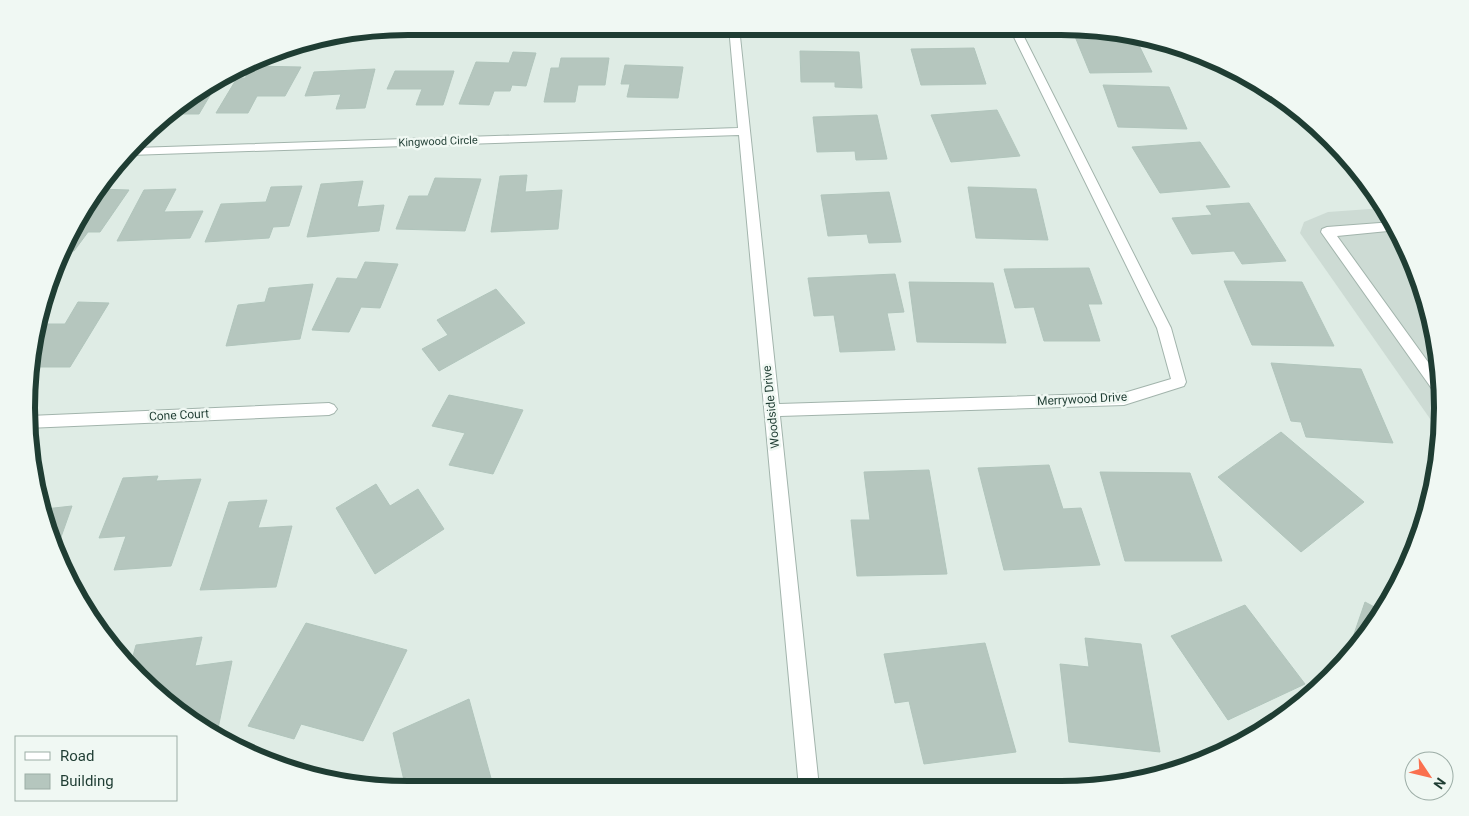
<svg xmlns="http://www.w3.org/2000/svg" width="1469" height="816" viewBox="0 0 1469 816" font-family="Roboto,sans-serif">
<rect width="100%" height="100%" fill="#dfece5"/>
<path fill="#cddbd4" d="M1384,208L1404,239L1430,309L1442,383L1440,433L1300,233L1304,222L1328,212Z"/>
<path fill="#b5c6be" stroke="#b1c5bc" d="M1074,34H1122L1135,37L1152,72L1090,73Z
M974,48L986,84L921,85L911,49Z
M800,51L859,52L862,88L835,87V82H801Z
M513,52L536,53L526,86L512,85L510,91H494L489,105L459,104L476,62L509,63Z
M561,58H609L605,85H578L575,102H544L551,68H559Z
M625,65L683,67L678,98L627,97L630,84H621Z
M252,66L301,67L285,96H257L248,113H216L237,78H245Z
M375,69L365,108L336,109L341,94L305,96L314,72Z
M395,71H454L443,105H416L422,89H387Z
M1103,85L1169,87L1187,129L1118,127Z
M204,90L203,92H212L199,114H170L176,105Z
M997,110L1020,156L951,162L931,115Z
M877,115L887,159L856,160L855,151L817,152L813,117Z
M1200,142L1230,187L1160,193L1132,147Z
M527,175L525,192L562,190L558,229L491,232L500,176Z
M435,178L481,179L465,231L396,229L409,196H428Z
M363,181L357,207L384,205L379,231L307,237L321,184Z
M302,186L289,226L273,227L269,238L205,242L221,204L266,202L271,187Z
M968,187L1036,189L1048,240L976,238Z
M98,189L129,190L100,232H88L74,251L66,250L87,203Z
M176,189L164,212L203,211L190,238L117,241L144,190Z
M889,192L901,242L869,243L867,234L828,236L821,195Z
M1249,203L1286,261L1242,264L1234,251L1192,254L1172,218L1212,215L1206,206Z
M365,262L398,264L380,308L361,307L349,332L312,330L337,278L357,279Z
M1089,268L1102,304H1088L1100,341H1044L1034,307L1015,308L1004,269Z
M895,274L904,312L887,313L895,350L840,352L834,315L814,316L808,278Z
M1224,281L1302,282L1334,346L1252,345Z
M909,282L993,283L1006,343L917,342Z
M313,284L300,339L226,346L238,305L265,302L269,288Z
M496,289L525,323L439,371L422,349L448,335L437,320Z
M78,302L109,303L70,367H39L35,372H33L38,324H65Z
M1271,363L1361,369L1393,443L1306,437L1301,422L1291,421Z
M449,395L523,410L493,474L449,465L465,433L432,426Z
M1281,432L1364,502L1301,552L1218,477Z
M1049,465L1063,509L1081,508L1100,565L1004,570L978,468Z
M929,470L947,574L857,576L851,520H870L864,472Z
M1100,472L1190,473L1222,561H1125Z
M158,476L156,481L201,479L171,566L114,570L126,536L99,538L123,478Z
M376,484L390,506L418,489L444,529L375,574L336,508Z
M267,500L258,528L292,526L276,587L200,590L229,502Z
M72,506L55,554L45,509Z
M1365,602L1382,611L1359,641L1353,637Z
M1245,605L1305,684L1228,720L1171,636Z
M306,623L407,650L363,741L301,724L294,739L248,726Z
M202,637L195,666L232,661L216,738L130,667L136,645Z
M1085,638L1141,644L1160,752L1069,742L1060,664L1089,667Z
M985,643L1016,752L924,764L909,701L895,703L884,654Z
M469,699L494,789H406L393,733Z"/>
<g fill="none" stroke-linecap="round" stroke-linejoin="round">
<g stroke="#a2b4ac" stroke-width="2">
<path id="service" d="M1393,222L1398,230L1337,236L1441,380V398L1437,396L1321,232L1322,229L1327,227Z"/>
</g>
<g stroke="#a2b4ac" stroke-width="2">
<path id="minor" d="M729,27H739L779,404L1124,393L1171,379L1157,328L1009,27H1019L1171,328L1186,382L1184,386L1124,405L780,416L819,787L799,788L739,135L129,155L135,148L738,128Z
M329,403L334,405L337,409L334,413L329,415L27,428L29,416Z"/>
</g>
<use href="#service" fill="#fff" fill-rule="evenodd"/>
<use href="#minor" fill="#fff" fill-rule="evenodd"/>
</g>
<g text-anchor="middle" stroke-width="5" stroke-linejoin="round" paint-order="stroke">
<g font-size="11" fill="#1f3d33" stroke="#f0f8f3">
<text transform="translate(438 141) rotate(-2)" y="4">Kingwood Circle</text>
</g>
<g font-size="12" fill="#1f3d33" stroke="#f0f8f3">
<text transform="translate(1082 399) rotate(-3)" y="4">Merrywood Drive</text>
<text transform="translate(771 407) rotate(-96)" y="4">Woodside Drive</text>
<text transform="translate(179 415) rotate(-3)" y="4">Cone Court</text>
</g>
</g>
<path d="M0 0H1469V816H0ZM408 35H1061A373 373 0 0 1 1434 408V408A373 373 0 0 1 1061 781H408A373 373 0 0 1 35 408V408A373 373 0 0 1 408 35Z" fill="#f0f8f3" fill-rule="evenodd"/>
<path fill="none" stroke="#1f3d33" stroke-width="6" d="M408 35H1061A373 373 0 0 1 1434 408V408A373 373 0 0 1 1061 781H408A373 373 0 0 1 35 408V408A373 373 0 0 1 408 35Z"/>
<rect x="15" y="736" width="162" height="65" fill="#f0f8f3" stroke="#9cada6"/>
<rect x="25" y="752" width="25" height="8" fill="#ffffff" stroke="#9cada6"/>
<text x="60" y="761" font-size="15" fill="#1f3d33">Road</text>
<rect x="25" y="774" width="25" height="15" fill="#b5c6be" stroke="#9cada6"/>
<text x="60" y="786" font-size="15" fill="#1f3d33">Building</text>
<g transform="translate(1429 776) rotate(125)"><circle r="24" fill="#f0f8f3" stroke="#9cada6"/>
<path d="M0-4L9 19L0 12L-9 19Z" fill="#fa704f"/>
<text y="-8" font-size="14" font-weight="bold" text-anchor="middle" fill="#1f3d33">N</text>
</g>
</svg>
